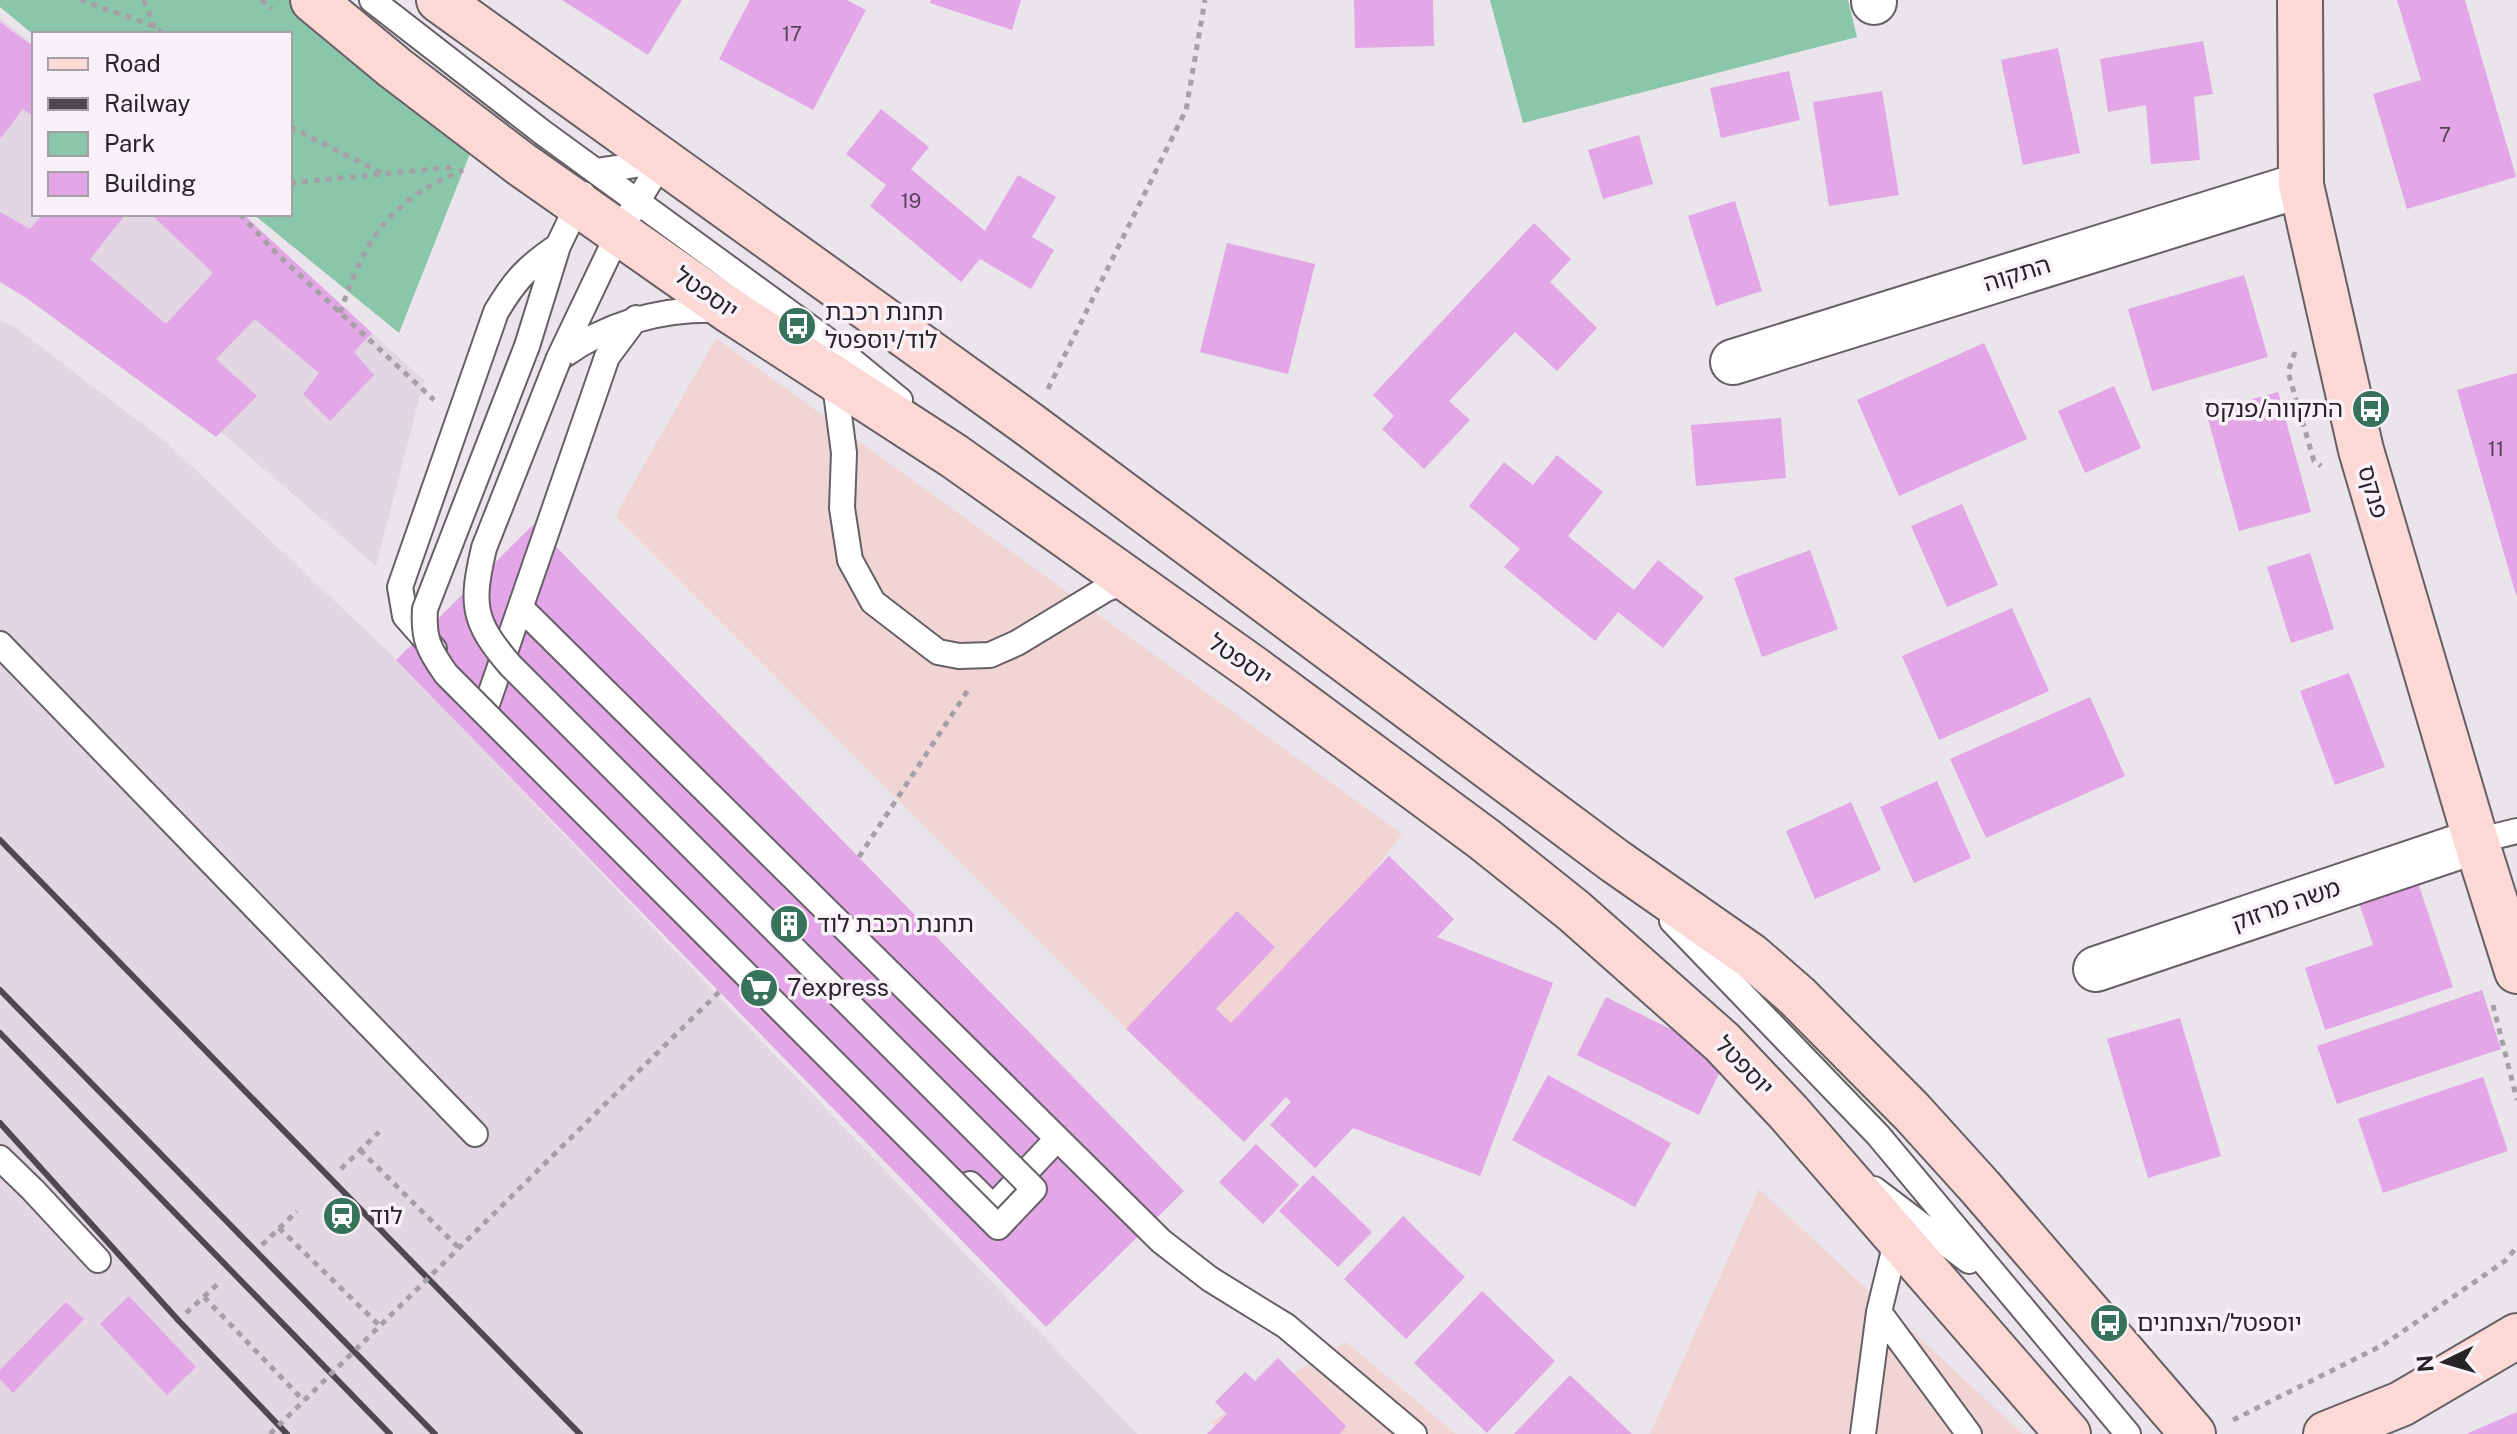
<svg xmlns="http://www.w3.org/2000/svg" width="2517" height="1434" viewBox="0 0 2517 1434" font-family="'Public Sans','Noto Sans Hebrew',sans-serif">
<rect width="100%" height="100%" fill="#eae4eb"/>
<path fill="#e2d6e3" d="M0,18L34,45V214H239L424,380L376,566L0,241Z
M0,320L15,327L167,443L393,656L1137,1434H0Z"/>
<path fill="#f0d5d4" d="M716,338L1402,834L1199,1101L615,516Z
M1759,1189L2023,1434H1650Z
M1346,1342L1456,1434H1222L1211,1422Z"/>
<path fill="#8ac7aa" d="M0,0H297L473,146L399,333L253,214H290V34L34,35L0,7Z
M1490,0H1848L1857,37L1523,123Z"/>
<path fill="#e3a6e7" d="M562,0H682L648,55Z
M750,0H847L866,10L813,110L719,59Z
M931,0H1021L1012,30L930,3Z
M1354,0H1433L1434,46L1355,48Z
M2397,0H2465L2516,177L2407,209L2373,94L2421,80Z
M0,22L34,47V117L23,109L0,139Z
M2203,41L2213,94L2194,97L2200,160L2151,164L2146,105L2108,112L2100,59Z
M2058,48L2080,153L2023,165L2001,60Z
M1789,71L1800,120L1721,138L1710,88Z
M1882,91L1899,195L1829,206L1813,102Z
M881,109L929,147L911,169L985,231L1018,175L1056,197L1032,237L1054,250L1031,289L980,259L961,282L870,206L886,185L846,154Z
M1639,135L1653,184L1603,199L1588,150Z
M1735,201L1762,291L1716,306L1688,216Z
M0,212L30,229L43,214H126L90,259L166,324L213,273L151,214H243L372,333L354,352L374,375L330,421L303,394L319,373L255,319L216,359L257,396L216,437L25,297L0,282Z
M1534,223L1571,259L1550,282L1597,328L1557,371L1515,332L1449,401L1470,420L1424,469L1382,429L1394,416L1373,395Z
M1227,243L1315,264L1288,374L1200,352Z
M2244,275L2268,357L2152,391L2128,309Z
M1984,343L2027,439L1899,496L1857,400Z
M2517,373V594L2516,595L2457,390Z
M2114,386L2141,448L2085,473L2058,411Z
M2278,392L2311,512L2239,531L2206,412Z
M1781,418L1786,478L1696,486L1691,425Z
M1557,455L1603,492L1568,536L1634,590L1658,560L1704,597L1663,648L1618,612L1595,641L1504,567L1520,549L1469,506L1504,462L1533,485Z
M1962,504L1998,585L1947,607L1911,526Z
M534,524L1184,1191L1046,1327L396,660Z
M1810,550L1838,629L1762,657L1734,578Z
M2310,553L2334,629L2291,643L2267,567Z
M2012,608L2049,691L1939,740L1902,656Z
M2349,673L2385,767L2335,785L2300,691Z
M2090,697L2125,776L1986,838L1950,759Z
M1937,781L1971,858L1914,883L1880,807Z
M1851,802L1881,870L1815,899L1786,831Z
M1389,856L1454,919L1437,937L1553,983L1480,1176L1353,1128L1315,1168L1270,1125L1291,1102L1286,1097L1244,1142L1126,1029L1237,911L1275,947L1216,1009L1231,1023Z
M2415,874L2453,987L2325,1030L2305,968L2373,945L2356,894Z
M2482,990L2501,1049L2337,1104L2317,1046Z
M1606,997L1727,1057L1699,1115L1577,1055Z
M2180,1018L2221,1156L2148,1178L2107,1039Z
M1548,1075L1671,1143L1635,1207L1512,1140Z
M2483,1077L2508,1151L2383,1193L2358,1119Z
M1256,1144L1299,1185L1263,1224L1219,1182Z
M1313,1175L1372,1232L1338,1267L1279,1211Z
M1403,1216L1465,1277L1406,1339L1344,1279Z
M1482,1291L1555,1361L1487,1433L1414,1363Z
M129,1296L196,1367L167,1395L100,1324Z
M66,1302L84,1319L13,1393L0,1379V1370Z
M1278,1358L1346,1426L1340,1434H1207L1227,1414L1215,1402L1245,1372L1255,1381Z
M1570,1375L1632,1434H1514Z
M2517,1412V1434H2466Z"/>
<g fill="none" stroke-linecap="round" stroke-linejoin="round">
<g stroke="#666066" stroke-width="28">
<path id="lane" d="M372,0L542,132L827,340L900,400
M596,171L662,161
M527,346L558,246L583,194
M561,357C610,322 662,308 721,310
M559,358L619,232L662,161
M834,377L844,453L842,508L850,560L873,602L938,652L959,656L990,655L1017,643L1106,589L1128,581
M521,608L1161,1241L1210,1279L1286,1326L1414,1434
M0,644L475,1134
M434,649L405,616L400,587L496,312C515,280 527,267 558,246
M487,704L607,357L636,318
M2476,841L2517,831
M1672,921L1878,1135L2128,1434
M0,1158L33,1190L98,1260
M970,1184L993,1207L1057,1139
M1874,1189L1969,1261
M1879,1312L1969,1434
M1863,1434L1879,1312L1897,1238"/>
</g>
<g stroke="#666066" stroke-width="48">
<path id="street" d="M1874,0V2
M1733,362L2301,185
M2096,969L2476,841"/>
</g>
<g stroke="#666066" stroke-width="48">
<path id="secondary" d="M313,0L395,68L521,164L729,310L954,456L1254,669L1484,839L1574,911L1722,1042L1789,1113L2068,1434
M439,0L1030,425L1615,861L1751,956L1797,996L1912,1112L1980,1187L2193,1434
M2300,0L2301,185L2361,450L2476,841L2517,971
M2326,1434L2401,1404L2517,1336"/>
</g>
<path stroke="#a4a0a5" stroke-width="5" stroke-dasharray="6 6" stroke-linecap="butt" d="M80,0L154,26L164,34
M144,0L157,34
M261,0L272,9
M290,127L382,173
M290,183L454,167
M240,214L275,252L434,400
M340,313C366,238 387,202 463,170
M2295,352L2288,372L2314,461L2321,466
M1048,389L1186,110L1205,0
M859,857L970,687
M2493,1005L2517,1100
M360,1150L459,1248
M341,1169L379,1132
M279,1228L380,1326
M262,1245L297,1211
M204,1297L304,1401
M186,1313L220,1282
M2233,1420L2383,1345L2505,1261L2517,1247"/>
<use href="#lane" stroke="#fff" stroke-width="24"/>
<use href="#street" stroke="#fff" stroke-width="44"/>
<use href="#secondary" stroke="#fcd9d5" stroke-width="44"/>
<path stroke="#4c4a4d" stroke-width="6" d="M0,840L580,1434
M0,990L435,1434
M0,1033L390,1434
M0,1123L179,1321L287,1434"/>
<g stroke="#666066" stroke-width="28" stroke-linecap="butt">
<path id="lane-bridge" d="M527,346L425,609C423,639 429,650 446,674L998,1227L1034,1189L510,665C472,621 471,604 484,548L559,358"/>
</g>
<path stroke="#a4a0a5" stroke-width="5" stroke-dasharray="6 6" stroke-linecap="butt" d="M270,1434L719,992"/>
<use href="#lane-bridge" stroke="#fff" stroke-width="24"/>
</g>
<defs>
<g id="bus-disc" transform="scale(2)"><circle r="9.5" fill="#37725b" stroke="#f8f1f8"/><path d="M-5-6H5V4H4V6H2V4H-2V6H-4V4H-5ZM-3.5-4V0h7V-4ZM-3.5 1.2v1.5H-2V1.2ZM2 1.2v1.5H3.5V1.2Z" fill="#fff"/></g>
<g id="building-disc" transform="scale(2)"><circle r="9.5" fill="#37725b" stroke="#f8f1f8"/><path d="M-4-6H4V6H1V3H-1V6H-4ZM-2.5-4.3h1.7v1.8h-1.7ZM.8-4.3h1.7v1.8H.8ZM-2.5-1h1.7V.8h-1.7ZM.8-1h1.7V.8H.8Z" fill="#fff"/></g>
<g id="supermarket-disc" transform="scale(2)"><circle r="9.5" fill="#37725b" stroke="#f8f1f8"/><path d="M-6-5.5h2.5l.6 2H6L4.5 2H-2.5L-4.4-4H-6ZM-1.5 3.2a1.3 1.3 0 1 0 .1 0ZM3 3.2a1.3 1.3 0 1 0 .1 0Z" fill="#fff"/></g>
<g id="station-disc" transform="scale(2)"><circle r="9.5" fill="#37725b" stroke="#f8f1f8"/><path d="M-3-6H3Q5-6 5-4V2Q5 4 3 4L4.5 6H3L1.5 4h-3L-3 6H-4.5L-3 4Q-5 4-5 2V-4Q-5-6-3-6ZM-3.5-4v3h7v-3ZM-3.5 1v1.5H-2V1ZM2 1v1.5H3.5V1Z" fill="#fff"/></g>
</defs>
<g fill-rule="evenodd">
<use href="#bus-disc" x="797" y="326"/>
<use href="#bus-disc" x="2371" y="409"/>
<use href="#building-disc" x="789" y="924"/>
<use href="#supermarket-disc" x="759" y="988"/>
<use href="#station-disc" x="342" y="1216"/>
<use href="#bus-disc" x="2109" y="1323"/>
</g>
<g text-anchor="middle" stroke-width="7" stroke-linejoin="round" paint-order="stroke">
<g font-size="20" fill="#554457">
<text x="792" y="41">17</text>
<text x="2445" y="142">7</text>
<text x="911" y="208">19</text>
<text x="2496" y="456">11</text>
</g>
<g font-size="24" fill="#262427" stroke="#f8f1f8">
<text transform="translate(2017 274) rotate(-17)" y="8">התקוה</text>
<text transform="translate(706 293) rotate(35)" y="8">יוספטל</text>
<text transform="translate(2373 492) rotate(74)" y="8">פנקס</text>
<text transform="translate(1240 660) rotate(35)" y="8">יוספטל</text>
<text transform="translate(2286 905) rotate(-19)" y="8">משה מרזוק</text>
<text transform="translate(1744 1066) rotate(46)" y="8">יוספטל</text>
</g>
<g font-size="24" fill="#262427" stroke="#f8f1f8" text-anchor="start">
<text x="825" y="320">תחנת רכבת<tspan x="825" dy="28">לוד/יוספטל</tspan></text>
<text x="2343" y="417" text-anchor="end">התקווה/פנקס</text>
<text x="817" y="932">תחנת רכבת לוד</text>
<text x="787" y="996">7express</text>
<text x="370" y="1224">לוד</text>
<text x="2137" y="1331">יוספטל/הצנחנים</text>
</g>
</g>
<rect x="32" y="32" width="260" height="184" fill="#f8f1f8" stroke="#a49fa4" stroke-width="2"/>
<rect x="48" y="58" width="40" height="12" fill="#fcd9d5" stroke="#a49fa4" stroke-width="2"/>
<text x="104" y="72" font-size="24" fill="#262427">Road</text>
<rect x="48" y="98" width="40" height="12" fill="#4c4a4d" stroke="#a49fa4" stroke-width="2"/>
<text x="104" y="112" font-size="24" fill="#262427">Railway</text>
<rect x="48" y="132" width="40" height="24" fill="#8ac7aa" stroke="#a49fa4" stroke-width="2"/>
<text x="104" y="152" font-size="24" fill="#262427">Park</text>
<rect x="48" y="172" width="40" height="24" fill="#e3a6e7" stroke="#a49fa4" stroke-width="2"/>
<text x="104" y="192" font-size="24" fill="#262427">Building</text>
<g transform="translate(2445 1362) rotate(265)" stroke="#f8f1f8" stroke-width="6" paint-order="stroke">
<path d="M0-6L14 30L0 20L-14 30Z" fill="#262427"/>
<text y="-12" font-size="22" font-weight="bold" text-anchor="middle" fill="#262427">N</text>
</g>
</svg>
